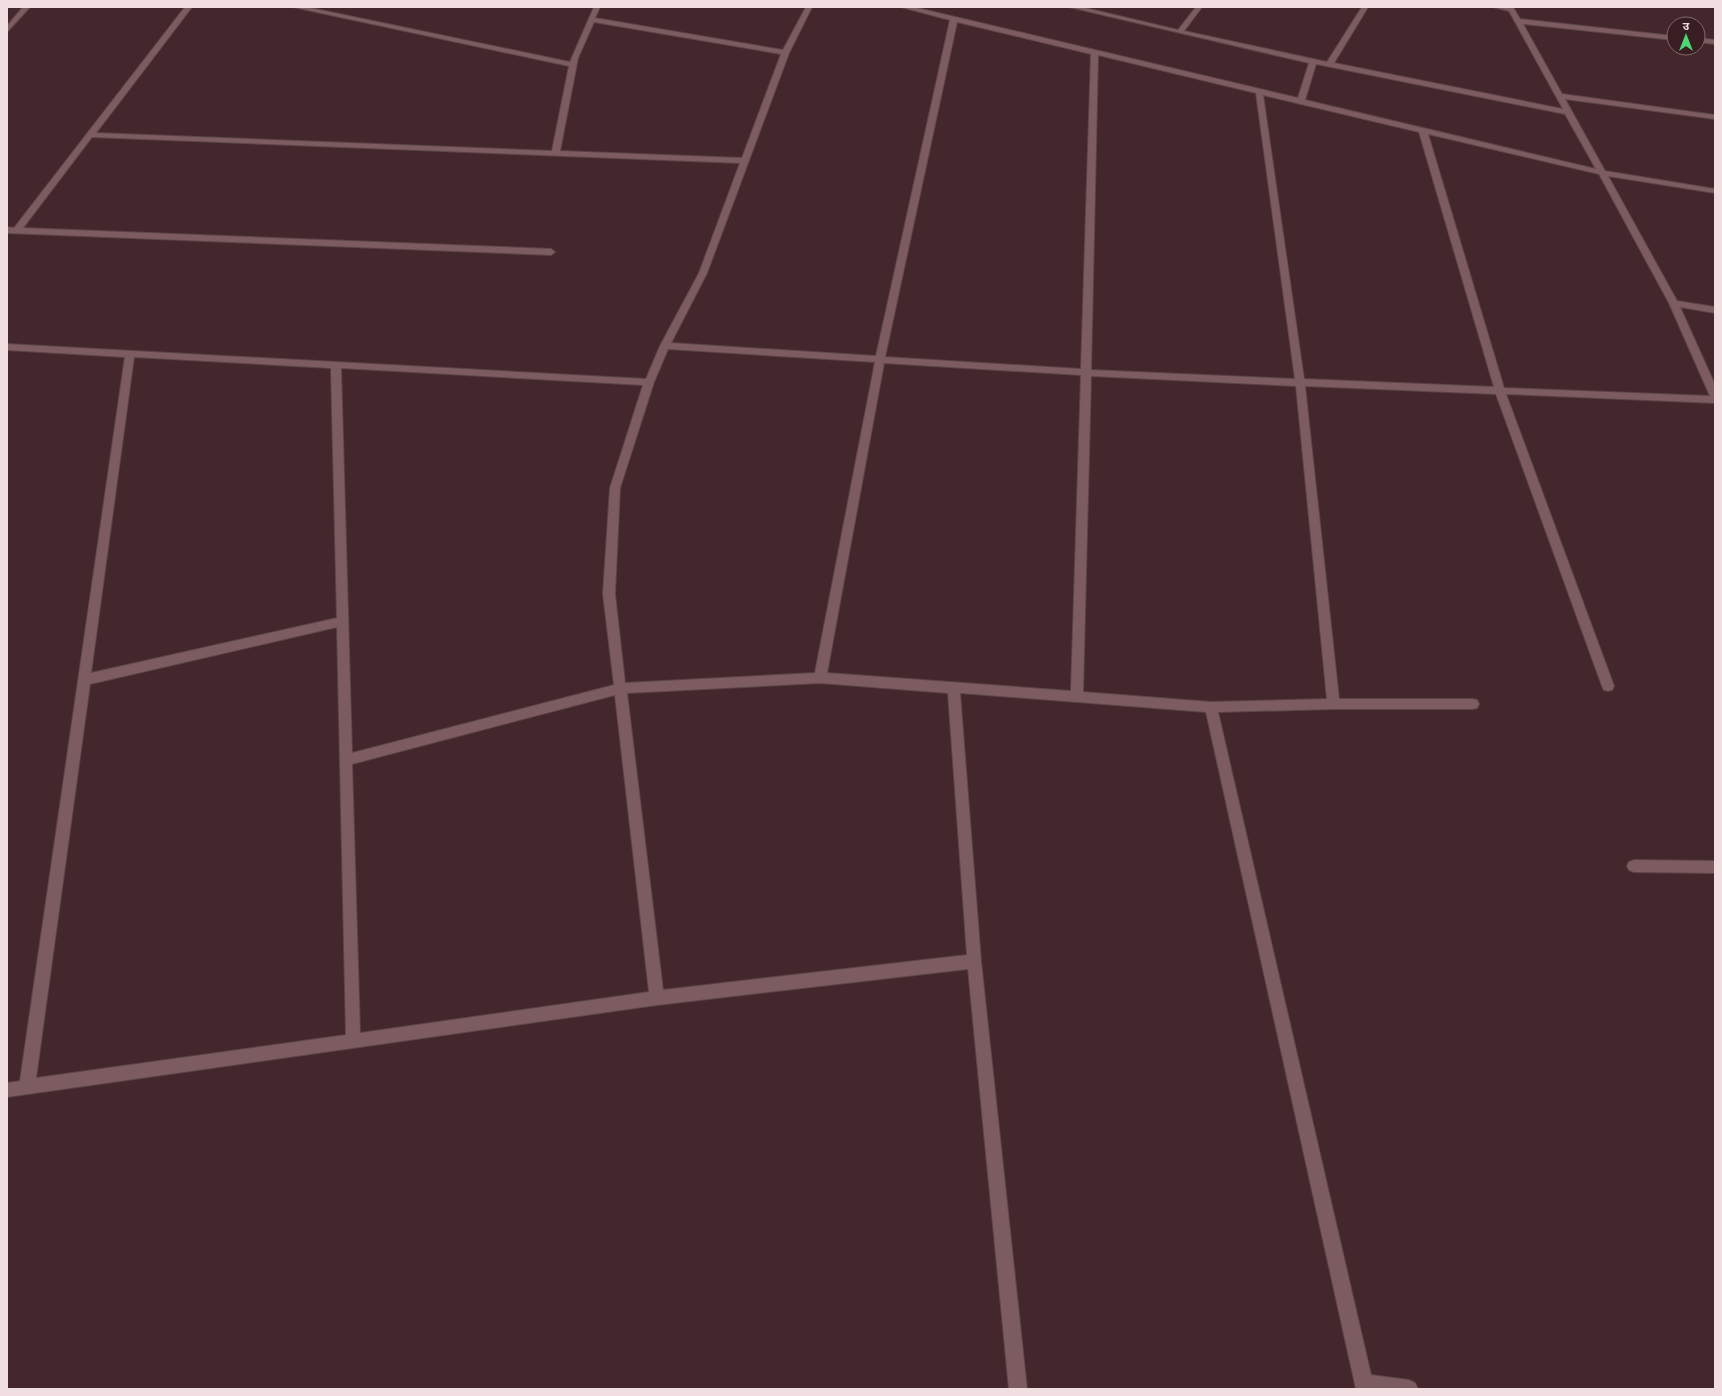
<svg xmlns="http://www.w3.org/2000/svg" width="1722" height="1396" viewBox="0 0 1722 1396" font-family="'Fira Sans','Noto Sans Devanagari',sans-serif">
<rect width="100%" height="100%" fill="#43272c"/>
<g fill="none" stroke-linecap="round" stroke-linejoin="round">
<g stroke="#5c4549" stroke-width="2">
<path id="minor" d="M23,7H30L7,32V26Z
M185,7H192L96,133L552,151L569,66L293,7H306L570,62L594,7H600L595,18L783,50L806,7H812L789,53L707,273L671,343L876,356L950,20L901,7H913L1298,98L1309,63L1069,7H1081L1178,30L1196,7H1202L1184,31L1327,62L1362,7H1368L1334,63L1563,109L1509,11L1493,7H1513L1520,19L1674,36V40L1523,24L1562,94L1715,115V119L1565,99L1605,171L1715,189V193L1608,176L1677,301L1715,307V313L1680,307L1715,385V403L1506,394L1614,686L1612,690L1608,691L1604,690L1602,686L1496,394L1305,386L1339,699H1473L1477,700L1479,704L1477,708L1473,709H1334L1218,712L1371,1375L1409,1380L1415,1383L1418,1389H1356L1206,712L960,693L981,961L1027,1389H1009L968,969L657,1005L7,1097V1083L20,1081L125,357L7,350V344L646,379L660,346L699,273L740,163L92,137L23,228L551,249L555,252L551,255L7,233V227L14,228ZM594,22L781,54L742,158L560,151L578,58ZM957,22L1091,54L1081,369L885,357ZM1098,55L1256,93L1295,379L1091,370ZM1316,64L1565,114L1596,169L1305,100ZM1263,95L1419,132L1494,387L1304,379ZM1428,134L1599,174L1669,303L1710,396L1504,388ZM668,349L875,362L815,673L625,683L615,594L620,488L654,382ZM134,357L331,368L337,618L91,673ZM884,363L1081,375L1071,691L827,673ZM341,368L643,385L610,488L603,594L614,685L352,753ZM1091,376L1296,386L1327,699L1211,702L1083,692ZM337,627L346,1035L36,1078L90,684ZM820,683L948,693L967,955L663,990L627,693ZM615,695L649,992L360,1033L352,764Z
M1698,38L1715,40V44L1698,42Z
M1634,860L1715,861V873L1634,872L1629,870L1627,866L1629,862Z"/>
</g>
<use href="#minor" fill="#7c5c61" fill-rule="evenodd"/>
</g>
<rect width="1722" height="1396" fill="none" stroke="#f1dee0" stroke-width="16"/>
<g transform="translate(1686 36)"><circle r="19" fill="#381d22" stroke="#826a6e"/>
<path d="M0-3L7 15L0 10L-7 15Z" fill="#4cd676"/>
<text y="-6" font-size="11" font-weight="bold" text-anchor="middle" fill="#f1dee0">उ</text>
</g>
</svg>
